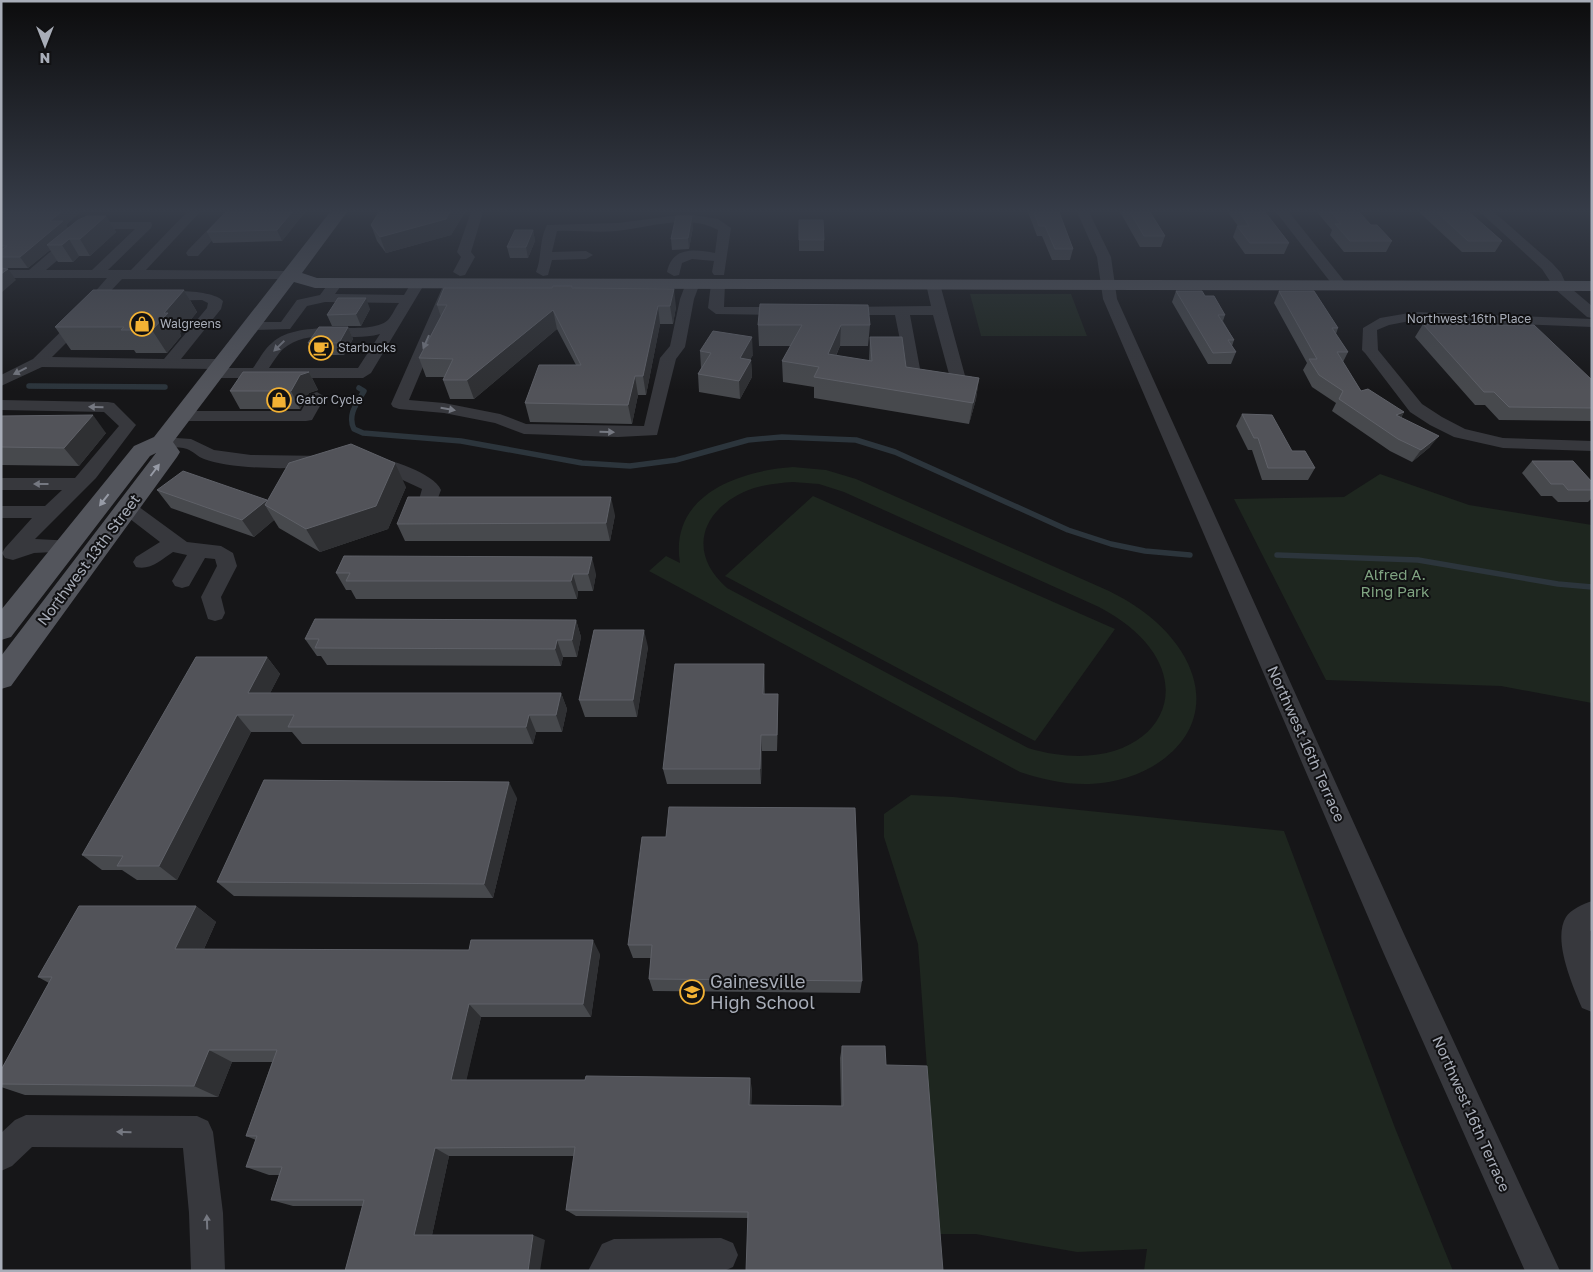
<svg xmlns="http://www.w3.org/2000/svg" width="1593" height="1272" viewBox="0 0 1593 1272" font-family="'Golos Text',sans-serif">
<rect width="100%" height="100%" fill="#161618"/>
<path fill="#1e261f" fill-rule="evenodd" d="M970,294H1071L1087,336H981Z
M793,467L826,470L856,479L1109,591C1137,605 1163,623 1181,651C1227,724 1162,781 1090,784C1066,785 1042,779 1020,772L649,571L666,556L680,563C669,496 737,471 793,467ZM793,482L819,484L844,492L1099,607C1224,673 1158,787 1028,748L727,588C684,550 704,505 754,488C767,484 780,483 793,482Z
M1380,474L1469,505L1592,525V703L1501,686L1326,680L1234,499L1344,497Z
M813,496L1115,629L1035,741L725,576Z
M911,795L953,797L1284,831L1395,1128L1453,1271H1144L1147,1249L1077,1252L976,1234H939L918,944L884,837V814Z"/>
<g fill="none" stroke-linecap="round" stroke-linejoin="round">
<path stroke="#2c353c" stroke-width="4.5" d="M29,386L165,387"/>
<path stroke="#2c353c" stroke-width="5.5" d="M29,386L165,387
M359,388L364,391C357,403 347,415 354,429L363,433L461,441L582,463L630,466L676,460L748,440L782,437L856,440L895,452L1068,530L1111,544L1145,551L1190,555
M1277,555L1418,560L1558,584L1592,587"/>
<path fill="#37383d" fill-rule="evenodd" d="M187,212H200L146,270L291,271L298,275L291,279H122L107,295L105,304L52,357L164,359L207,308L208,303L202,300L159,301L152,297C159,287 215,290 223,301L221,309L181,359H222L230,364L224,368H253C259,360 264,349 272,343C301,316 369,338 388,320C392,316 395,308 399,303L325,302L307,306L290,329L251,330L244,326L251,322H281L297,300L320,295L331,280H341L343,283L335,294L404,295L413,280H423L425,283L371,373L363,378H215L207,373L214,369L42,367L1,386V375L33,359L93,300V294L107,278H1V270H29L77,229L92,222H151L152,225L151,228L108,270H131ZM99,229H135L92,270H46L87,235ZM380,334L358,368H269C273,362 278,354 283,349C310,326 349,343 380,334Z
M225,212H238L198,256H188L186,253L188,250Z
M471,212H483L471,252L475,257L465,275L460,276L453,272L461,257L457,252Z
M1077,212H1089L1111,257L1117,299L1404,934L1560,1271H1525L1384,954L1103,299L1097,257Z
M1276,212H1289L1345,282L1347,285L1345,288H1335Z
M1480,212H1494L1552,263L1561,273L1566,284L1592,306V318L1587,317L1555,289L1542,269Z
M687,214L718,219L731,228L724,275H714L712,272L714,261L692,259L682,263L679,275L674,276L667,272C672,247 694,249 715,253L718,230C687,213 649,228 616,231C596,233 577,230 557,231L552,252L586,251L593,255L586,259L552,260L548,275L543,276L536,272C542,257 539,240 547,225L618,223Z
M693,279L700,283L694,299L685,347L676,359L657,435L618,437L524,434L495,423L444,413L399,409L393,407L391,404L443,286L450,282L457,286L409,400L444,403L500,414L526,424L644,426L660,358L670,346L680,299L686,283Z
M718,280L725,284L724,307H787L794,311L787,315L716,314L708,308L711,284Z
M933,280L940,284L967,383L965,386L939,388L908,380L895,315H840L833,311L840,307L931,306L926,284ZM910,315H933L950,378L921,374Z
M1415,312L1592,319V327L1415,320L1389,325L1377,330L1378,350L1422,404L1442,417L1465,429L1503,438L1592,441V451L1503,448L1454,437L1430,425L1410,412L1365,353L1362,350L1363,328L1380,318Z
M317,392L325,397L312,420L306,421H182L176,420L174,416L176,412L182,411H301L311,394Z
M1,400L108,402L114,403L136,425L96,478L35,539L74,541L77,546L74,551L34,553L13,560L5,558L2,553L5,548L32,518H1V506H45L62,490H1V478H75L119,426L104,412L1,410Z
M162,437L191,439L214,450L251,455L327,456L330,460L327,464C301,471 229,469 204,459C198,457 193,451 187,449C177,446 166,448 156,446L153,442L156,438Z
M371,456C389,459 434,473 441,490L433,511L426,513L419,511L417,507L422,489L379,469L365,466L362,462L365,458Z
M128,502L135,504L187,542L221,546L233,553L237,566L221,597L225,613L222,619L215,621L208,619L201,597L217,566L215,559L205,558L189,586L182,588L175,586L172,581L187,555L173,552C162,559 150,571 136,567L133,562L136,557L160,542L121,512L119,508L121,504Z
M1592,901V930L1590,931L1592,1012L1582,1008C1573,986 1552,940 1566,917C1570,910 1583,904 1592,901Z
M26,1115L197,1116L208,1121L213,1132L223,1213L225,1271H191L189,1213L183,1148L32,1147L12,1166L1,1171V1133L15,1120Z
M721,1238L733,1243L738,1255L733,1267L724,1271H588L602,1244L614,1239Z"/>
<path fill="#53555c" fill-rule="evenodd" d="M330,212H347L302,273L317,278L1592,281V291L315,288L294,282L173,442L180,452L177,457L11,686L1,689V656L156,453L150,456L11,637L1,640V610L134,446L154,437Z"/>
</g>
<path fill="#47494d" d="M1,212H80L66,225L68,228L106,216L116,232L90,256H79L73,262H58L50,250L28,268H1Z
M305,212L282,241L213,243L207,232Z
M379,212H465L451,235L386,253L377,241L371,225Z
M1028,212H1059L1073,249L1070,260H1052L1042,236H1037Z
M1120,212H1150L1165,236L1161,247H1140Z
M1228,212H1265L1289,243L1284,254H1245L1233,237L1237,226H1238Z
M1317,212H1359L1371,225L1392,241L1386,252H1344L1330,235L1332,230Z
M1419,212H1469L1502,241L1495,252H1462Z
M799,220L824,240V251H799Z
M693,227L689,249L672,250L671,239Z
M533,230L535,241L528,258H510L507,247Z
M572,286L573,288L676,307L673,324H660L646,395H638L632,424L530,422L525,403L576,365L557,329L474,399H450L443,380L444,377H426L419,358L441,317L437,305L552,288Z
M184,290L197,312L180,333L181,336L167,353H136L134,350H71L55,327Z
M1176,291L1205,296L1225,315L1223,321L1234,340L1232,346L1236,352L1231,364H1208L1172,302Z
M1279,291L1338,328L1336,334L1348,352L1343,362L1361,391L1404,412L1401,418L1430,447L1412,462L1390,451L1332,411L1336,403L1312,387L1303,370L1307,363L1274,303Z
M370,309L361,326H332L327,315Z
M1472,322L1497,325L1592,380V421L1499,420L1485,405H1475L1415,337L1423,324H1471Z
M758,325H870L868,346H840L836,356L869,361L870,337L906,367L979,378L976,399L969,424L814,398V387L783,382L782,361L791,346H759Z
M348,327L353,339L344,355H313L308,343Z
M700,351L753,355L750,359L751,360L752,377L740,399L699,392L698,374L701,368Z
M309,372L318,390L309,393L300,409H240L230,391Z
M1242,414L1315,468L1308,480H1262L1252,450H1248L1236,426Z
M1,416L106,433L79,466L1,465Z
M1532,461L1592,482V498L1588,502H1558L1552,496H1541L1522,473Z
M406,487L388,529L320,552L279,528L274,520L254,537L171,508L157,490L267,501Z
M615,515L610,541H405L397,524Z
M344,556L596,574L593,591H578L577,599H356L351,590H346L336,573Z
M576,620L581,637L577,657H563L561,666L327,665L321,656H317L305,639Z
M648,647L637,717H585L579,700Z
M267,657L280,674L270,693H561L567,709L562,732H536L533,744H302L292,732H251L177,880H137L122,870H102L82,855Z
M765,681V694H778V711L777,751H762L761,784H667L663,769Z
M517,798L493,898L234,896L217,882Z
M666,837L862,981L860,993L653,991L649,979L651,958H633L628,945Z
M196,906L216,922L204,949L600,954L591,1017H481L466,1080L752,1089L751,1105L841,1106L840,1058L842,1046L886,1065L748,1218L576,1216L566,1210L574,1156H449L432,1235L545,1240L345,1271L363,1206H293L271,1200L279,1175H269L246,1167L256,1140L246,1136L272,1062H232L218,1097L25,1095L1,1087V1070L49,983L38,977Z"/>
<path fill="#2f3033" d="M61,212H80L66,225L70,232L47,245L50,250L28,268L20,257L50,221Z
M292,212H305L282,241L277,230Z
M450,212H465L451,235L386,253L380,237Z
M106,216L116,232L90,256L80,239Z
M692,216L693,227L689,249L688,238Z
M533,230L535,241L528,258L526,247Z
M69,239L79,256L73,262L62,245Z
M8,269L16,280L1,293V274Z
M674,289L676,307L673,324L670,306Z
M184,290L197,312L180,333L181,336L167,353L152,330L164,313Z
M366,298L370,309L361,326L356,314Z
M658,306L660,324L646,395L643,376Z
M553,310L557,329L474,399L467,380Z
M841,325L840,346L827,375L828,354Z
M348,327L353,339L344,355L339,343Z
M752,337L753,355L741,375L740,358Z
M751,360L752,377L740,399L739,381Z
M309,372L318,390L309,393L300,409L291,391L300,375Z
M635,376L638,395L632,424L628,405Z
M979,378L976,399L969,424L973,403Z
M1404,412L1397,424L1396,415Z
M93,415L106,433L79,466L64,448Z
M1439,436L1430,447L1412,462L1421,450Z
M395,463L406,487L388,529L320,552L306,529Z
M611,497L615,515L610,541L606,523Z
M267,500L272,509L265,505L274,520L254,537L242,520Z
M592,557L596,574L593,591L588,574Z
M573,574L578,591L577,599L571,581Z
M576,620L581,637L577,657L572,640Z
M644,630L648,647L637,717L633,700Z
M557,640L563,657L561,666L555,649Z
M267,657L280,674L262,709L248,693Z
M764,664L765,681L764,711L763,694Z
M561,693L567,709L562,732L556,715Z
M778,694V711L777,751V735Z
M237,715L251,732L177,880L159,866Z
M529,715L536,732L533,744L526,727Z
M761,735L762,751L761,784L760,769Z
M509,782L517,798L493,898L484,884Z
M196,906L216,922L197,964L175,949Z
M593,940L600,954L591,1017L583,1004Z
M469,1004L481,1017L464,1091L451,1080Z
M209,1050L232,1062L218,1097L194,1086Z
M750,1078L752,1089L751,1115L749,1105Z
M435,1148L449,1156L431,1240L414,1235Z
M533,1235L545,1240L540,1271H528Z"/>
<path fill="#525359" stroke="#5f6168" d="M1,212H61L50,221H63L20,257H1V250L7,246H1Z
M226,212H292L277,230L207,232Z
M379,212H450L446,219L380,237L371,225Z
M1034,212H1059L1073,249H1055L1045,226H1039Z
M1130,212H1150L1165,236H1144Z
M1240,212H1265L1289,243H1250L1237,226H1249Z
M1331,212H1359L1371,225H1377L1392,241H1350L1335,224H1341Z
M1437,212H1469L1502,241H1468Z
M87,216H106L80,239H69L62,245H47L78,220Z
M676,216H692L688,238L671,239Z
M799,220H823L824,240H799Z
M515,230H533L526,247H507Z
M1,268L8,269L1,274Z
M553,286H572V288L674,289L670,306H658L643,376H635L628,405L525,403L539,365H581L553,310L467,380H443L453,359L419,358L447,305H437L444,288H552Z
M93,290H184L164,313H168L152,330H121L124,327H55Z
M1176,291H1202L1205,296H1214L1225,315H1218L1234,340H1228L1236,352L1213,353Z
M1279,291H1314L1338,328H1332L1348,352H1337L1361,391L1368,389L1404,412L1396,415L1439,436L1421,450L1398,439L1339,399L1343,391L1319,375L1309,359H1317Z
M338,298H366L356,314L327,315Z
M760,304L868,305L870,325H841L828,354L872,361L870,337H902L906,367L979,378L973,403L814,377L819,367L782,361L802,325H758Z
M1472,322H1495L1497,325H1534L1592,380V408L1509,407L1494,392H1484L1423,324H1473Z
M319,327H348L339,343H308Z
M713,331L752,337L740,358L751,360L739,381L698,374L711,353L700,351Z
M243,372H309L300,375L291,391H230Z
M1242,414L1272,415L1292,451H1305L1315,468H1268L1258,438H1254Z
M93,415L64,448L1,447V416Z
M351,444L395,463L376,506L306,529L265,505L289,463Z
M1532,461H1573L1592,482V490H1568L1563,484H1551Z
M183,471L267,500L242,520L157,490Z
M408,497H611L606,523L397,524Z
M344,556L592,557L588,574H573L571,581H346L350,573H336Z
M315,619L576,620L572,640H557L555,649L315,648L319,639H305Z
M594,630H644L633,700H579Z
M196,657H267L248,693H561L556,715H529L526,727H288L294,715H237L159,866H117L123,856L82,855Z
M675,664H764L763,694H778L777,735H761L760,769H663Z
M264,780L509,782L484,884L217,882Z
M669,807L855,808L862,981L649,979L652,945H628L642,837H666Z
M79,906H196L175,949L469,950L471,940H593L583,1004H469L451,1080H585L586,1076L750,1078L749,1105L843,1106L842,1046H885L886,1065L927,1066L943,1271H746L748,1212L566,1210L575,1147L435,1148L414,1235H533L528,1271H345L364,1200H271L282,1167H246L257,1136H246L277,1050H209L194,1086L1,1084V1070L52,977H38Z"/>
<defs><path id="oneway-solid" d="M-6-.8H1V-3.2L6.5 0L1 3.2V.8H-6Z" transform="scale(1.25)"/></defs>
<g fill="#757881">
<use href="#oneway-solid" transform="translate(426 342) rotate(114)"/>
<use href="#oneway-solid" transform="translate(279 346) rotate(136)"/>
<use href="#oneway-solid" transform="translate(20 371) rotate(153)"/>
<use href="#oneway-solid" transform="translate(96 407) rotate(-178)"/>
<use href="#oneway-solid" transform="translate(448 409) rotate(10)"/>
<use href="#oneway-solid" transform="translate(607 432) rotate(2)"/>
<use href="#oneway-solid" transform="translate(41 484) rotate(180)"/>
<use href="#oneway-solid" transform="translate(124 1132) rotate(-179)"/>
<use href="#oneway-solid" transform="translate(207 1222) rotate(-92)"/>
</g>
<g fill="#979ba6">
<use href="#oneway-solid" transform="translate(155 470) rotate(-53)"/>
<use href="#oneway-solid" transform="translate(104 500) rotate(128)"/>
</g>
<linearGradient id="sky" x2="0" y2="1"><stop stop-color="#0c0c0d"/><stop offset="0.54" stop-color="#363c48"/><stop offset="1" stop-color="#363c48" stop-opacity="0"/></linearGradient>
<rect width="1593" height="391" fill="url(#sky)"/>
<defs>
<g id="shop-ring" transform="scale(1.25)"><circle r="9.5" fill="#111113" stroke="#f2b134" stroke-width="1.5"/><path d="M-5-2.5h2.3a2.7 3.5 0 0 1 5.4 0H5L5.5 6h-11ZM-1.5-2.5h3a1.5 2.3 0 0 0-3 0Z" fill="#f2b134"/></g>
<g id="cafe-ring" transform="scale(1.25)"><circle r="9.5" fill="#111113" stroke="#f2b134" stroke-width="1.5"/><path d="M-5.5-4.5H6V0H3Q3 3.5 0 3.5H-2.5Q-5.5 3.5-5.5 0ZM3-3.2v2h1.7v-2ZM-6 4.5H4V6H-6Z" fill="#f2b134"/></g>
<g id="school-ring" transform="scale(1.25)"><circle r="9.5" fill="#111113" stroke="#f2b134" stroke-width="1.5"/><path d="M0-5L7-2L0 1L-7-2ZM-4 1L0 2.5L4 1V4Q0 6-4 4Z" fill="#f2b134"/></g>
</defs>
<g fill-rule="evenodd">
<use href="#shop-ring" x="142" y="324"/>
<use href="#cafe-ring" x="321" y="348"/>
<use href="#shop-ring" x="279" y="400"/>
<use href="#school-ring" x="692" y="992"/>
</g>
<g text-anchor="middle" stroke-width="4" stroke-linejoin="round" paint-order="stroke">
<g font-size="12" fill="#a8adb8" stroke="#111113">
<text x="1469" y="323">Northwest 16th Place</text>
</g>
<g font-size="12" fill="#a8adb8" stroke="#111113" text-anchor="start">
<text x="160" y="328">Walgreens</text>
<text x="338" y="352">Starbucks</text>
<text x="296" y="404">Gator Cycle</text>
</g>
<g font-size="15" fill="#a8adb8" stroke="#111113">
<text transform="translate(89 560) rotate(-53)" y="5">Northwest 13th Street</text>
<text transform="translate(1306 744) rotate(66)" y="5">Northwest 16th Terrace</text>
<text transform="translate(1471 1114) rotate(66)" y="5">Northwest 16th Terrace</text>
</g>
<g font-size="15" fill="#7fa381" stroke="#111113">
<text x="1395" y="580">Alfred A.<tspan x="1395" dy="17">Ring Park</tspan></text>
</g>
<g font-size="18" fill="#a8adb8" stroke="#111113" text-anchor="start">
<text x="710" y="988">Gainesville<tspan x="710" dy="21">High School</tspan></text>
</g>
</g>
<rect width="1593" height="1272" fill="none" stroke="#a8adb8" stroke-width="5"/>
<g transform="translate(45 45) rotate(180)" stroke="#111113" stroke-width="4" paint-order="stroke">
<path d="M0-4L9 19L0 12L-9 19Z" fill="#a8adb8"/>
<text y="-8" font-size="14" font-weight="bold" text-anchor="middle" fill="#a8adb8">N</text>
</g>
</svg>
